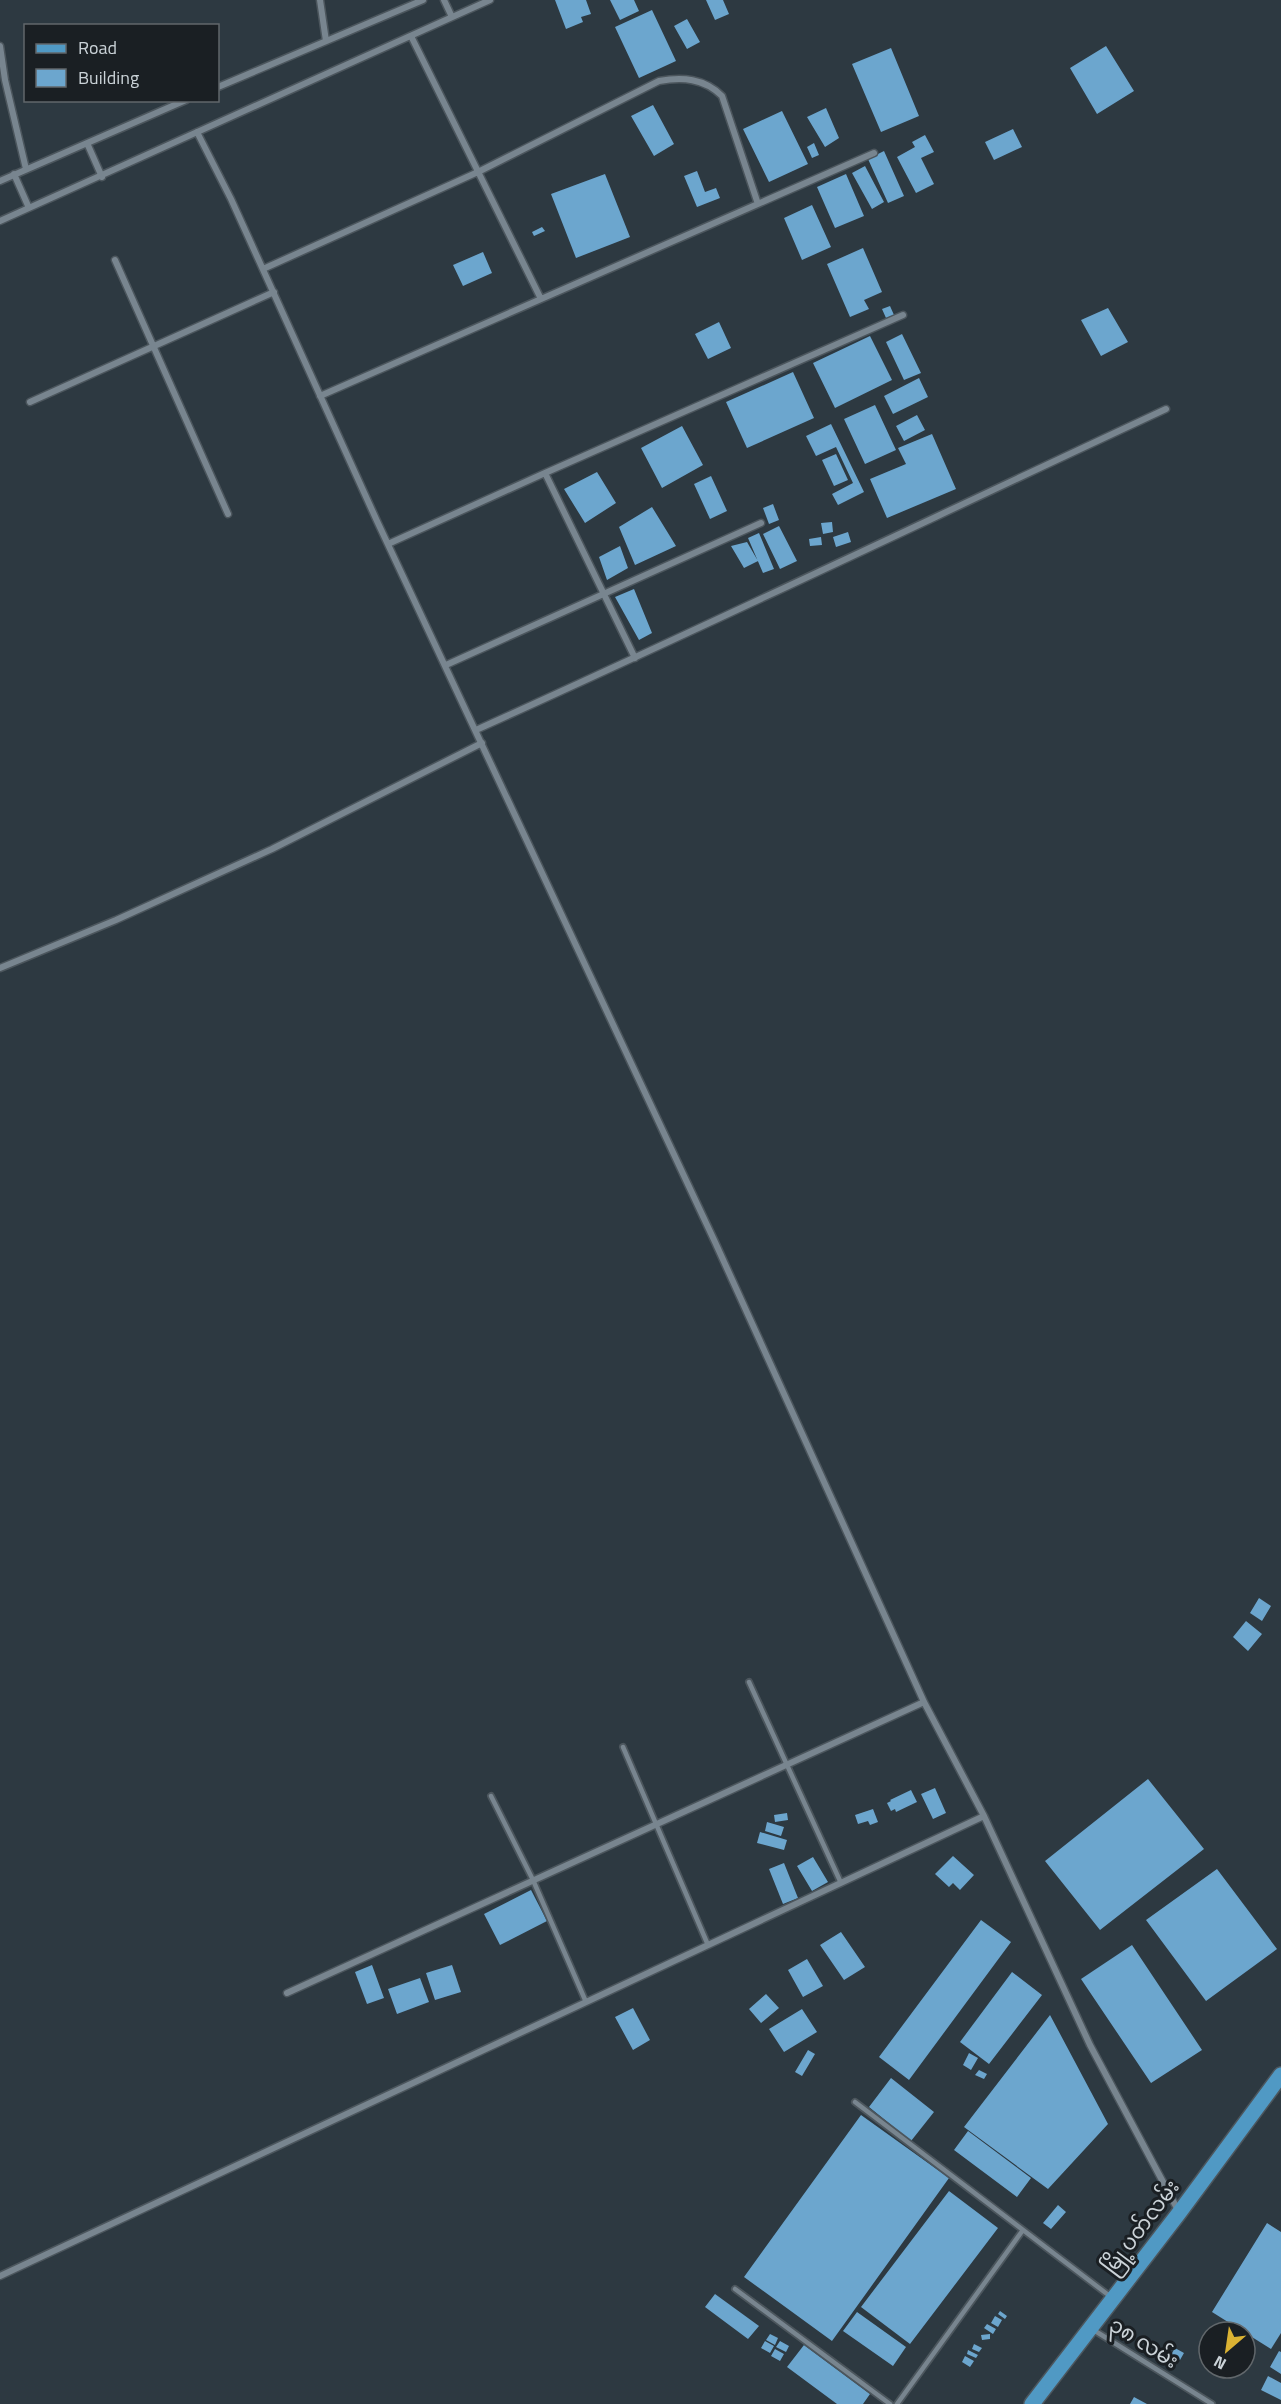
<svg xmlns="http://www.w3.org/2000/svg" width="1281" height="2404" viewBox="0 0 1281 2404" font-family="'Titillium Web','Noto Sans Myanmar',sans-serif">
<rect width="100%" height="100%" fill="#2d3941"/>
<path fill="#6ca6ce" d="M555,0H586L591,14L581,17L583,22L566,29Z
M610,0H634L639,11L620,20Z
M706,0H723L729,14L715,20Z
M652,10L676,61L639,78L615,27Z
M687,19L700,42L687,49L674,26Z
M1106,46L1134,91L1097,114L1070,68Z
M891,48L919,116L881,132L852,64Z
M653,105L674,144L654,156L631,116Z
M826,108L839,138L825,147L807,117Z
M782,111L808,164L769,182L743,129Z
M1013,129L1022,147L994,160L985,142Z
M925,135L934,152L921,158L934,184L916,193L897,157L915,147L912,142Z
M814,143L819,155L812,158L807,147Z
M884,151L904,196L888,203L868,159Z
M865,166L884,202L872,209L852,173Z
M697,171L705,192L716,188L720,198L697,207L684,176Z
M605,174L630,237L576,258L551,194Z
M846,174L864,216L835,228L817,187Z
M812,205L831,247L802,260L784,218Z
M542,227L545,231L534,236L532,232Z
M863,248L882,292L864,300L869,309L850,317L827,264Z
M483,252L492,273L463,286L453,265Z
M890,306L894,315L886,318L882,309Z
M1108,308L1128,342L1101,356L1081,320Z
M719,322L731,348L708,359L695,334Z
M902,334L921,373L904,380L886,342Z
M870,336L892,380L835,408L813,363Z
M793,372L814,418L747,448L726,402Z
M919,378L928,397L893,414L884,396Z
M875,405L896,450L865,464L844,419Z
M917,415L925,430L904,441L896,426Z
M831,424L864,492L838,505L832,494L853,483L836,447L816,456L806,436Z
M682,426L703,465L662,488L641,448Z
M932,434L956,489L887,518L870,479L906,464L898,448Z
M836,454L848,480L834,486L822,460Z
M597,472L616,503L585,523L564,489Z
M711,476L727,511L710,519L694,484Z
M773,504L779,520L769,524L763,508Z
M652,507L676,546L635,565L619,527Z
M832,522L833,532L823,534L821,523Z
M779,526L797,561L780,569L763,534Z
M848,532L851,542L836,547L833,537Z
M759,533L774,569L763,573L748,538Z
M821,537L822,545L810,546L809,539Z
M747,542L758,561L744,568L731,546Z
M620,546L628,568L607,580L599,557Z
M634,589L652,633L639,640L615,597Z
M1259,1598L1271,1606L1262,1621L1250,1613Z
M1246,1621L1262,1634L1248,1651L1233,1637Z
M1148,1779L1204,1849L1100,1930L1045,1861Z
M935,1788L946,1813L933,1819L921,1794Z
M911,1790L917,1802L896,1812L895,1809L891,1811L887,1803L891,1801L890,1800Z
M873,1809L878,1822L870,1825L868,1821L858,1824L855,1815Z
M787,1813L788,1820L775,1822L774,1815Z
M767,1822L784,1827L781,1836L765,1831Z
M760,1832L787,1840L784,1850L757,1843Z
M953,1856L974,1875L960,1890L953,1883L949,1887L935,1874Z
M813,1857L828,1882L812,1891L797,1866Z
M784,1863L798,1898L783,1904L769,1869Z
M1217,1869L1277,1949L1206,2001L1146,1920Z
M531,1890L547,1921L500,1945L484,1914Z
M981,1920L1011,1942L909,2080L879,2057Z
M841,1932L865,1967L844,1980L820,1945Z
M1132,1945L1202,2050L1151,2083L1081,1979Z
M807,1959L823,1986L803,1997L788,1970Z
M372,1965L384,1998L367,2004L355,1972Z
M452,1965L461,1992L435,2000L426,1973Z
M1012,1972L1042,1995L989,2064L960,2042Z
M420,1978L429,2002L397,2014L388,1989Z
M766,1994L779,2008L761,2023L749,2009Z
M633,2008L650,2040L633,2050L615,2017Z
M802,2009L817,2032L784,2052L769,2029Z
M1050,2015L1108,2124L1048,2189L964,2127Z
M808,2050L815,2054L802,2076L795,2072Z
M969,2053L978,2058L971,2070L963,2065Z
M979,2070L987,2074L984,2079L975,2075Z
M891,2078L934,2112L911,2141L869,2107Z
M861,2115L949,2178L832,2341L744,2277Z
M968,2131L1031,2178L1017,2197L954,2150Z
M949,2191L998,2228L910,2344L861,2307Z
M1058,2205L1066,2212L1051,2229L1043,2223Z
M1267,2223L1281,2232V2333L1271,2349L1212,2312Z
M715,2294L759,2326L748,2339L705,2307Z
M1000,2311L1007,2316L1005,2319L998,2314Z
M857,2312L906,2347L893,2366L843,2331Z
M995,2316L1002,2320L998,2327L991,2323Z
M987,2324L996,2329L993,2334L984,2328Z
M770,2334L778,2338L775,2345L766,2340Z
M990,2334V2339L982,2340L981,2335Z
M765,2341L774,2346L770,2353L761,2348Z
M780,2341L789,2346L786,2352L776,2347Z
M974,2344L982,2348L979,2352L972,2349Z
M804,2345L870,2394L863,2404H837L787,2367Z
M1175,2348L1184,2353L1180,2360L1171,2355Z
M775,2349L784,2354L780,2361L771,2356Z
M968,2350L978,2355L976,2358L967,2354Z
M1279,2351L1281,2352V2374L1270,2367Z
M965,2356L974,2361L970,2367L962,2362Z
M1268,2376L1281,2383V2400L1261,2390Z
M1134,2397L1147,2404H1130Z"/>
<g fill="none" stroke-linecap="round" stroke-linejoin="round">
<g stroke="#4c565d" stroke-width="8">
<path id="service" d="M749,1682L841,1883
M623,1747L708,1945
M491,1796L533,1880L586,2002
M855,2102L1111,2297
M735,2289L890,2404
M1092,2329L1212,2404
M897,2404L1023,2230"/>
</g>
<g stroke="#4c565d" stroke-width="9">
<path id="minor" d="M320,0L326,41
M444,0L452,17
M411,36L541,299
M0,46L5,80L26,169
M218,87L423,0
M197,132L231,199L377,521L715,1242L924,1702L984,1816L1090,2045L1179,2212
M87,143L102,177
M14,174L29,208
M0,181L186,100
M0,221L490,0
M115,260L228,514
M263,269L478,172L659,81C682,77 704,78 722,96L758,204
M320,396L874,153
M30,402L274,292
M545,473L635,658
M388,544L545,473L903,315
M446,665L761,523
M476,730C707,626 936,516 1166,409
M0,968L116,920L272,849L482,743
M287,1993L924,1702
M0,2276L984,1816"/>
</g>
<g stroke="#4c565d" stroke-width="18">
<path id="primary" d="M1032,2404L1179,2213L1281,2075"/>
</g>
<use href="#service" stroke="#78858f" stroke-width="4.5"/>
<use href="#minor" stroke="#78858f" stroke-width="6"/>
<use href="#primary" stroke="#5099c4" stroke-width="15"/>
</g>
<g text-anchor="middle" stroke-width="6" stroke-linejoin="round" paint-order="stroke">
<g font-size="21" fill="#cbd3d8" stroke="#1a1f23">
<text transform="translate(1141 2227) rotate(-53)" y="7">မြို့ပတ်လမ်း</text>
<text transform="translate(1144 2343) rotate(32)" y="7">၃၈ လမ်း</text>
</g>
</g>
<rect x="24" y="24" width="195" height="78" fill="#1a1f23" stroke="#61676b" stroke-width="1.5"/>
<rect x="36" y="44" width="30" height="9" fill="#5099c4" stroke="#61676b" stroke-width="1.5"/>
<text x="78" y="54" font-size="18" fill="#cbd3d8">Road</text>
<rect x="36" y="69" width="30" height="18" fill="#6ca6ce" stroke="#61676b" stroke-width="1.5"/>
<text x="78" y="84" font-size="18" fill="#cbd3d8">Building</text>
<g transform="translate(1227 2350) rotate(209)"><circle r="28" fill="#1a1f23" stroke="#61676b" stroke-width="1.5"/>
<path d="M0-4.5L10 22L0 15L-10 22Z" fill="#dbb233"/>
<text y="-9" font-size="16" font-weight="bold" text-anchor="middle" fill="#cbd3d8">N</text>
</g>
</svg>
